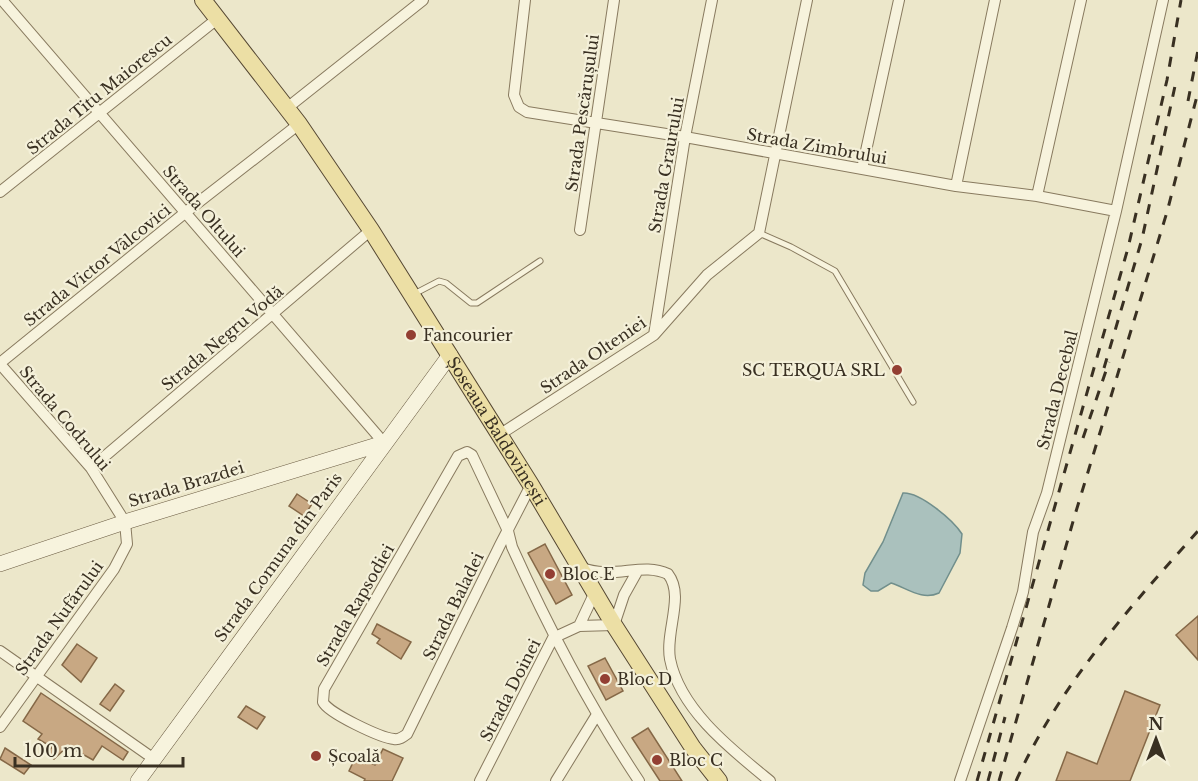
<svg xmlns="http://www.w3.org/2000/svg" width="1198" height="781" viewBox="0 0 1198 781" font-family="'Libre Baskerville',serif">
<rect width="100%" height="100%" fill="#ece7ca"/>
<path fill="#aac1bd" stroke="#718f8c" stroke-width="1.5" d="M903,493C920,492 953,520 962,534L960,553L939,593C922,601 907,588 891,583L878,591H871L863,585L865,573L883,542Z"/>
<path fill="#c8a883" stroke="#856847" stroke-width="1.5" d="M297,494L312,504L304,516L289,506Z
M545,544L572,595L556,604L528,553Z
M1198,616V660L1176,635Z
M377,624L411,642L401,659L377,643L380,639L372,634Z
M77,644L97,658L81,682L62,665Z
M605,658L623,691L606,700L588,666Z
M115,684L124,691L110,711L100,704Z
M1125,691L1160,705L1130,781H1056L1067,752L1097,764Z
M41,693L128,752L123,760L102,746L93,760L68,746L54,759L47,754L52,747L38,739L42,734L23,721Z
M246,706L265,717L257,729L238,717Z
M648,728L682,781H660L632,738Z
M5,748L31,765L24,774L0,759Z
M383,749L403,758L392,781H364L365,779L349,771L356,756L375,765Z"/>
<g fill="none" stroke-linecap="round" stroke-linejoin="round">
<g stroke="#887a5f" stroke-width="7">
<path id="lane" d="M759,233L791,247L835,271L913,402
M414,294L439,281L446,283L471,303H477L540,261"/>
</g>
<g stroke="#887a5f" stroke-width="12">
<path id="street" d="M2,0L384,443
M525,0L514,95L519,107L527,112L685,137L956,186L1037,196L1116,211
M287,108L423,0
M862,169L899,0
M956,186L995,0
M0,192L217,19
M1037,196L1081,0
M580,230L614,0
M654,335L685,137L712,0
M0,363L186,212L299,124
M0,364L91,468L125,522L127,544L114,569L0,727
M499,435L654,335L707,275L759,233L807,0
M91,468L371,230
M531,485L500,545L407,734C403,737 399,740 394,739C381,738 328,713 323,702L324,689L458,456L467,452L472,455L508,531L512,547C549,629 589,706 639,781
M580,567C614,581 641,561 668,574C685,596 665,631 670,659C680,710 732,750 770,781
M579,626L595,592
M0,651L154,759
M480,781L553,638L579,626L614,625L624,595L638,570
M556,781L596,716
M960,781L1012,628L1023,592L1033,532L1047,493L1116,211L1163,0"/>
</g>
<g stroke="#6a5b42" stroke-width="16">
<path id="secondary" d="M0,564L125,522L384,443
M138,781L450,355"/>
</g>
<g stroke="#564833" stroke-width="18">
<g id="primary">
<path id="s1" d="M203,0L299,124L371,230L531,485L614,625L693,748L719,781"/>
</g>
</g>
<use href="#lane" stroke="#f7f3dd" stroke-width="5"/>
<use href="#street" stroke="#f7f3dd" stroke-width="10"/>
<use href="#secondary" stroke="#f7f3dd" stroke-width="15"/>
<use href="#primary" stroke="#ecdfa5" stroke-width="16"/>
<path stroke="#393022" stroke-width="3" stroke-dasharray="10 10" stroke-linecap="butt" d="M1188,101L1198,50
M1104,368L1142,239L1175,86
M1083,438L1109,362
M977,781L1128,248L1167,80L1181,0
M988,781L1005,717
M999,781L1074,518L1167,212L1198,92
M1016,781C1059,686 1129,608 1198,531"/>
</g>
<g fill="#933f33" stroke="#f4f0d9" stroke-width="2">
<circle cx="411" cy="335" r="6"/>
<circle cx="897" cy="370" r="6"/>
<circle cx="550" cy="574" r="6"/>
<circle cx="605" cy="679" r="6"/>
<circle cx="316" cy="756" r="6"/>
<circle cx="657" cy="760" r="6"/>
</g>
<g text-anchor="middle" stroke-width="4.5" stroke-linejoin="round" paint-order="stroke">
<g font-size="16" fill="#393022" stroke="#f4f0d9">
<text transform="translate(99 94) rotate(-39)" y="6">Strada Titu Maiorescu</text>
<text transform="translate(582 113) rotate(-82)" y="6">Strada Pescărușului</text>
<text transform="translate(817 146) rotate(10)" y="6">Strada Zimbrului</text>
<text transform="translate(666 165) rotate(-80)" y="6">Strada Graurului</text>
<text transform="translate(204 211) rotate(49)" y="6">Strada Oltului</text>
<text transform="translate(97 265) rotate(-39)" y="6">Strada Victor Vâlcovici</text>
<text transform="translate(222 338) rotate(-40)" y="6">Strada Negru Vodă</text>
<text transform="translate(593 355) rotate(-34)" y="6">Strada Olteniei</text>
<text transform="translate(1057 390) rotate(-76)" y="6">Strada Decebal</text>
<text transform="translate(65 418) rotate(50)" y="6">Strada Codrului</text>
<text dy="6" stroke="none"><textPath href="#s1" startOffset="522">Șoseaua Baldovinești</textPath></text>
<text transform="translate(186 484) rotate(-17)" y="6">Strada Brazdei</text>
<text transform="translate(278 557) rotate(-54)" y="6">Strada Comuna din Paris</text>
<text transform="translate(355 605) rotate(-60)" y="6">Strada Rapsodiei</text>
<text transform="translate(453 606) rotate(-64)" y="6">Strada Baladei</text>
<text transform="translate(59 618) rotate(-54)" y="6">Strada Nufărului</text>
<text transform="translate(510 690) rotate(-63)" y="6">Strada Doinei</text>
</g>
<g font-size="16" fill="#393022" stroke="#f4f0d9" text-anchor="start">
<text x="423" y="341">Fancourier</text>
<text x="885" y="376" text-anchor="end">SC TERQUA SRL</text>
<text x="562" y="580">Bloc E</text>
<text x="617" y="685">Bloc D</text>
<text x="328" y="762">Școală</text>
<text x="669" y="766">Bloc C</text>
</g>
</g>
<g transform="translate(1156 739)" stroke="#f4f0d9" stroke-width="4.5" paint-order="stroke">
<path d="M0-4.5L10 22L0 15L-10 22Z" fill="#393022"/>
<text y="-9" font-size="16" font-weight="bold" text-anchor="middle" fill="#393022">N</text>
</g>
<path d="M15 757v9h168v-9" fill="none" stroke="#393022" stroke-width="3"/>
<text x="24" y="757" font-size="18" fill="#393022" stroke="#f4f0d9" stroke-width="4.5" paint-order="stroke">100 m</text>
</svg>
